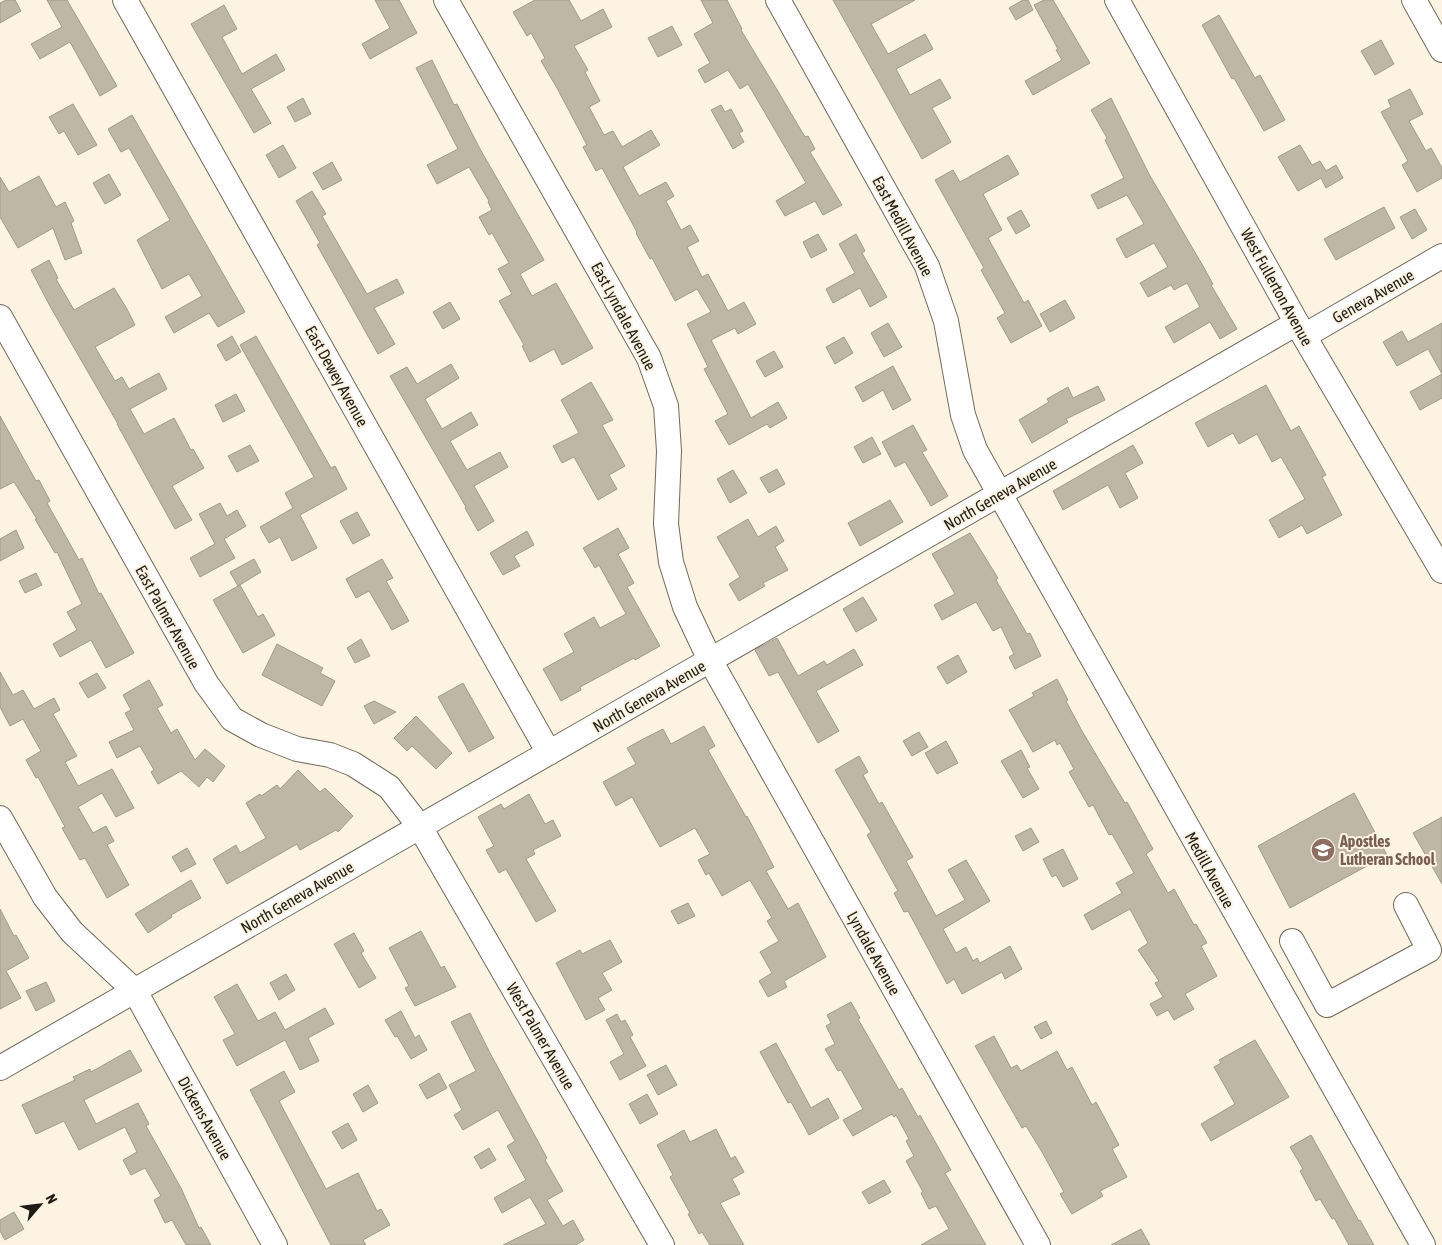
<svg xmlns="http://www.w3.org/2000/svg" width="1442" height="1245" viewBox="0 0 1442 1245" font-family="'Asap Condensed',sans-serif">
<rect width="100%" height="100%" fill="#fcf3e3"/>
<path fill="#beb6a6" stroke="#a1998a" d="M6,0H15L21,11L0,23V3Z
M47,0H67L117,86L100,96L70,42L40,59L31,44L62,27Z
M375,0H399L417,33L370,59L362,44L390,28Z
M535,0H569L581,21L603,9L612,27L574,46L588,70L585,72L600,101L589,107L604,135L613,131L622,147L651,130L660,145L623,167L639,196L666,182L674,196L666,201L681,230L690,225L699,241L687,247L702,277L708,274L728,311L744,302L756,324L738,334L735,328L711,340L751,418L778,402L787,418L770,428L767,424L729,445L715,421L728,414L704,369L708,367L687,324L711,312L697,289L675,301L652,258L650,259L636,233L637,232L602,168L596,171L583,147L587,145L557,88L541,61L545,58L531,33L527,36L513,12Z
M701,0H727L742,29L741,30L779,93L805,137L808,136L815,149L810,152L842,205L823,215L815,201L785,216L776,201L806,183L748,84L740,89L728,70L705,83L698,70L710,63L694,34L713,23Z
M833,0H915L871,24L888,54L925,34L933,49L896,69L910,95L940,79L951,98L932,108L951,142L922,159Z
M1023,0H1028L1033,10L1016,20L1009,8Z
M1044,0H1053L1090,63L1033,95L1025,81L1062,60L1056,50L1058,49L1034,5Z
M224,5L237,29L222,37L242,74L276,54L285,70L251,89L271,123L254,133L191,24Z
M1219,15L1255,78L1260,75L1285,120L1264,131L1234,78L1232,79L1202,25Z
M672,26L682,45L658,57L648,38Z
M1381,40L1394,64L1375,75L1361,51Z
M432,60L454,105L457,104L480,149L544,260L520,274L532,296L556,283L593,348L562,365L554,349L530,362L522,346L524,345L499,301L512,294L498,269L509,263L492,233L489,235L479,217L492,210L488,202L489,201L469,167L437,184L427,165L458,149L416,68Z
M1410,89L1423,114L1409,121L1426,151L1431,148L1442,168V178L1417,192L1402,165L1408,161L1381,112L1391,107L1388,100Z
M303,98L311,114L295,122L287,107Z
M1111,98L1149,174L1203,266L1213,284L1211,285L1237,329L1220,339L1210,322L1174,343L1165,327L1200,307L1187,283L1174,290L1171,285L1148,297L1140,283L1168,267L1154,243L1126,258L1116,239L1144,224L1127,195L1098,209L1091,195L1124,178L1105,140L1107,138L1091,110Z
M73,104L97,145L78,155L64,131L59,134L49,117Z
M721,105L725,112L731,109L743,131L739,133L744,142L733,149L711,110Z
M132,115L245,312L218,327L209,313L174,333L165,317L202,296L189,274L162,289L137,240L170,220L129,148L121,152L108,129Z
M283,145L296,168L279,178L266,155Z
M1300,145L1312,165L1320,161L1326,171L1336,165L1343,178L1326,188L1321,178L1298,191L1278,157Z
M1008,155L1019,174L983,194L1002,230L988,238L1024,303L1028,300L1042,326L1011,343L997,318L1005,313L981,270L984,268L935,180L953,170L960,182Z
M332,162L342,180L323,190L313,173Z
M109,174L121,195L105,204L93,183Z
M39,176L56,207L65,202L74,221L71,223L82,253L65,260L53,228L18,248L0,217V177L9,192Z
M312,191L326,214L322,216L367,294L397,279L404,293L374,308L395,344L378,354L317,245L320,243L296,201Z
M1384,207L1395,228L1336,260L1324,239Z
M1415,209L1427,230L1412,239L1400,217Z
M1021,210L1030,226L1016,234L1007,218Z
M818,234L827,250L811,258L803,242Z
M856,234L865,251L862,253L887,297L870,307L860,288L833,303L826,289L855,273L839,244Z
M49,260L58,278L56,279L74,310L114,288L127,309L135,325L95,347L115,381L122,377L129,389L159,373L167,389L130,409L144,434L174,418L191,450L193,449L204,468L172,486L192,520L175,529L117,424H118L51,308L31,270Z
M1065,300L1075,318L1050,332L1040,314Z
M450,302L460,319L443,329L433,312Z
M888,323L902,347L884,357L871,333Z
M1442,323V398L1420,410L1410,392L1442,374L1428,349L1397,366L1383,342L1402,331L1408,342Z
M232,336L241,352L226,361L217,345Z
M256,336L331,468L335,466L347,489L300,515L317,548L292,561L280,537L269,543L260,527L293,508L285,493L314,477L240,345Z
M844,337L853,353L835,364L826,347Z
M774,351L783,367L765,377L756,361Z
M451,364L459,378L425,399L442,429L471,412L478,425L450,441L467,470L500,452L508,467L474,486L494,521L478,531L465,508L466,507L390,376L407,367L417,384Z
M893,366L911,400L893,410L883,390L863,402L855,387Z
M591,382L613,420L602,425L625,466L609,475L617,489L598,500L574,457L562,463L553,446L579,433L561,400Z
M1266,385L1291,431L1299,426L1326,475L1322,477L1342,515L1307,534L1302,525L1279,538L1269,520L1305,499L1281,457L1272,462L1257,434L1239,444L1233,433L1208,447L1195,423Z
M1098,386L1105,400L1066,419L1068,422L1032,443L1019,420L1049,402L1047,399L1068,387L1073,398Z
M236,394L245,411L223,422L215,405Z
M0,416L36,481L39,480L50,501L47,503L79,560L82,558L99,594L101,593L134,653L106,668L91,640L60,657L53,644L77,630L67,612L82,604L57,552L55,553L35,519H37L14,482L0,489Z
M913,425L927,450L922,452L948,496L931,506L905,462L895,467L882,442Z
M872,437L881,454L863,463L854,447Z
M250,445L259,461L237,472L228,456Z
M1133,445L1143,463L1125,473L1138,498L1120,508L1108,485L1063,510L1053,491Z
M777,469L785,484L769,493L760,478Z
M733,470L747,493L730,503L717,479Z
M890,500L903,522L860,546L848,523Z
M220,503L227,516L237,510L246,526L224,539L235,558L200,577L190,558L215,544L199,514Z
M357,512L370,535L353,544L340,521Z
M748,519L758,537L776,526L784,541L775,547L788,570L763,583L765,586L739,601L729,584L740,577L717,537Z
M618,528L629,548L618,554L634,583L627,587L660,646L635,660L634,658L580,687L581,690L561,701L543,669L574,652L564,634L594,617L600,628L626,614L599,565L595,568L583,548Z
M16,530L24,548L0,561V539Z
M527,531L534,545L514,556L520,566L503,575L490,553Z
M970,533L998,578L996,580L1027,634L1030,633L1041,656L1015,669L1009,657L1014,654L1001,627L993,631L976,602L942,620L934,605L955,594L932,554Z
M254,559L261,572L238,586L230,572Z
M382,559L393,578L386,581L409,621L392,630L369,591L356,598L346,579Z
M36,573L42,585L25,593L19,581Z
M240,585L258,617L263,614L275,635L243,653L213,600Z
M863,597L877,620L856,632L843,609Z
M777,638L798,676L824,661L827,665L854,649L863,665L816,691L839,731L818,743L778,672L769,676L755,650Z
M361,639L370,656L355,663L347,648Z
M277,644L323,668L320,673L335,681L322,706L262,675Z
M958,655L967,672L947,684L937,667Z
M0,672L13,695L23,690L34,709L54,698L60,710L53,714L77,756L65,762L78,786L112,769L134,808L116,817L102,793L78,807L93,833L106,826L114,841L107,845L129,885L107,898L85,858L80,860L62,828L65,827L38,777L36,778L26,760L41,751L23,719L10,726L0,707Z
M97,673L106,688L88,698L79,683Z
M1057,679L1068,700L1066,701L1082,731L1125,803L1127,802L1153,849L1146,854L1168,893L1174,889L1194,925L1196,924L1207,943L1201,946L1217,976L1185,994L1194,1009L1174,1020L1168,1010L1157,1016L1150,1004L1163,997L1155,983L1159,981L1138,950L1148,943L1130,909L1092,930L1084,915L1122,893L1116,883L1134,873L1112,834L1109,835L1093,805L1089,807L1069,772L1074,769L1060,743L1057,745L1055,740L1033,752L1009,710L1034,696L1032,693Z
M149,680L163,705L157,708L171,733L177,729L195,760L205,749L225,766L213,782L207,777L199,787L181,771L158,784L151,772L154,770L140,746L117,758L109,742L134,730L125,713L131,710L123,695Z
M463,683L494,738L469,752L438,697Z
M374,701L396,712L374,724L364,706Z
M416,716L452,753L436,769L412,746L407,751L394,738Z
M704,726L715,746L708,750L746,817L747,816L774,867L766,871L788,909L798,903L826,957L784,981L787,987L768,997L759,981L772,973L760,952L779,941L767,921L772,918L750,880L722,896L709,873L706,875L698,860L710,854L695,828L660,847L632,797L616,806L603,782L636,764L627,748L645,738L663,729L671,744Z
M919,732L928,747L912,756L903,741Z
M946,741L958,763L937,774L925,753Z
M1021,750L1030,767L1027,768L1039,789L1023,798L1001,761Z
M859,756L868,772L863,775L879,804L882,802L913,857L906,861L936,916L965,900L948,870L966,860L990,901L943,929L956,953L966,947L973,961L977,958L980,963L1010,946L1022,969L1005,979L1002,972L962,994L954,979L947,984L908,911L904,912L894,893L898,891L867,835L871,832L835,770Z
M298,770L320,792L325,788L353,816L338,832L336,830L300,850L297,844L227,884L213,859L236,845L240,853L266,838L246,803L260,794L261,796L277,785L280,789Z
M1354,793L1387,855L1290,908L1258,846Z
M529,794L545,824L553,820L561,836L533,850L535,854L526,859L556,911L536,922L506,869L499,873L486,850L494,846L478,817L501,804L504,809Z
M1442,817V884L1413,833Z
M1031,828L1039,842L1023,851L1015,836Z
M187,848L196,864L181,872L172,857Z
M1063,849L1078,879L1063,887L1056,875L1052,877L1043,859Z
M191,880L201,898L171,915L172,917L148,933L135,914Z
M688,903L695,916L678,924L671,911Z
M0,909L14,936L16,935L29,958L6,971L21,998L0,1009Z
M421,931L441,968L444,966L456,987L415,1006L405,988L409,986L389,948Z
M354,933L364,951L361,953L376,978L359,988L334,944Z
M610,940L622,962L602,973L612,990L598,998L605,1010L586,1020L556,963L580,950L582,954Z
M286,974L295,990L279,1000L270,983Z
M46,982L55,1001L36,1011L26,991Z
M237,984L258,1021L275,1012L285,1030L325,1008L334,1024L308,1038L319,1061L300,1070L285,1040L237,1066L223,1040L235,1034L214,997Z
M851,1002L860,1018L858,1019L899,1090L902,1088L918,1117L920,1115L951,1170L945,1173L986,1245H921L949,1229L936,1206L929,1209L921,1193L923,1192L906,1161L914,1156L906,1141L909,1139L896,1115L894,1117L892,1114L853,1136L843,1120L863,1109L841,1070L838,1071L825,1049L835,1044L826,1026L831,1023L827,1015Z
M401,1011L415,1038L419,1035L427,1050L411,1059L397,1036L395,1037L385,1020Z
M470,1013L490,1053L547,1158L545,1160L563,1191L547,1200L563,1226L573,1220L584,1240L576,1245H503L546,1224L530,1197L502,1213L494,1198L526,1180L507,1146L515,1141L498,1110L463,1130L454,1115L462,1110L449,1085L476,1071L451,1022Z
M617,1014L621,1022L625,1020L633,1035L630,1037L646,1066L620,1080L610,1062L624,1054L606,1020Z
M1046,1021L1052,1033L1041,1039L1034,1027Z
M994,1036L1011,1068L1017,1065L1021,1071L1057,1051L1067,1070L1072,1067L1092,1105L1096,1102L1119,1145L1112,1149L1127,1177L1100,1191L1103,1196L1072,1214L1060,1194L1064,1192L1042,1152L1026,1126L1022,1128L975,1046Z
M1255,1040L1289,1097L1211,1141L1201,1124L1235,1104L1214,1067L1221,1063L1219,1060Z
M776,1043L811,1108L828,1098L839,1118L809,1135L791,1102L788,1103L760,1052Z
M130,1050L142,1071L84,1100L96,1124L138,1103L149,1124L146,1126L181,1188L199,1228L201,1227L211,1245H186L172,1220L165,1223L154,1200L161,1196L145,1168L131,1175L123,1160L137,1152L125,1127L79,1150L64,1121L36,1134L22,1105L75,1080L73,1077L90,1069L91,1072Z
M666,1065L677,1085L658,1095L647,1075Z
M284,1071L295,1092L279,1101L326,1189L358,1173L377,1211L381,1209L390,1225L363,1240L366,1245H331L250,1090Z
M439,1073L447,1088L427,1099L419,1085Z
M368,1085L378,1103L363,1112L353,1094Z
M647,1094L658,1114L640,1124L629,1104Z
M348,1123L357,1140L342,1149L332,1132Z
M716,1129L731,1159L735,1156L744,1172L732,1179L740,1194L720,1203L744,1245H710L702,1232L699,1234L688,1214L690,1213L670,1177L673,1175L657,1145L684,1130L690,1142Z
M1311,1135L1359,1221L1360,1220L1374,1245H1349L1334,1218L1332,1219L1320,1199L1316,1201L1300,1171L1303,1169L1290,1147Z
M489,1148L496,1160L481,1169L474,1157Z
M884,1180L891,1192L869,1204L862,1192Z
M14,1212L24,1229L5,1240L0,1231V1220Z
M1141,1229L1150,1245H1111Z"/>
<g fill="none" stroke-linecap="round" stroke-linejoin="round">
<g stroke="#70695b" stroke-width="26">
<path id="minor" d="M125,0L549,753
M446,0L649,358L666,406L669,451L666,524L671,562L685,607L710,660L1038,1245
M778,0L927,266L946,321L963,415L975,450L1423,1245
M1117,0L1304,336L1442,571
M1414,0L1442,50
M0,317L206,683L232,719L261,735L297,749L330,755L353,764L389,787L420,827L662,1245
M1304,336L1442,256
M0,818L45,897L72,932L135,991L275,1245
M1292,941L1327,1005L1429,950L1406,905
M0,1068L1297,323"/>
</g>
<use href="#minor" stroke="#fff" stroke-width="24"/>
</g>
<defs>
<g id="school-disc" transform="scale(1.25)"><circle r="9.5" fill="#8d6e63" stroke="#fcf3e3"/><path d="M0-5L7-2L0 1L-7-2ZM-4 1L0 2.5L4 1V4Q0 6-4 4Z" fill="#fff"/></g>
</defs>
<g fill-rule="evenodd">
<use href="#school-disc" x="1323" y="850"/>
</g>
<g text-anchor="middle" stroke-width="4" stroke-linejoin="round" paint-order="stroke">
<g font-size="16" fill="#1e1b15" stroke="#fcf3e3">
<text transform="translate(903 226) rotate(62)" y="6">East Medill Avenue</text>
<text transform="translate(1277 287) rotate(61)" y="6">West Fullerton Avenue</text>
<text transform="translate(1373 296) rotate(-30)" y="6">Geneva Avenue</text>
<text transform="translate(624 316) rotate(62)" y="6">East Lyndale Avenue</text>
<text transform="translate(337 376) rotate(61)" y="6">East Dewey Avenue</text>
<text transform="translate(1000 494) rotate(-30)" y="6">North Geneva Avenue</text>
<text transform="translate(168 617) rotate(61)" y="6">East Palmer Avenue</text>
<text transform="translate(649 696) rotate(-30)" y="6">North Geneva Avenue</text>
<text transform="translate(1210 870) rotate(61)" y="6">Medill Avenue</text>
<text transform="translate(297 897) rotate(-30)" y="6">North Geneva Avenue</text>
<text transform="translate(874 953) rotate(61)" y="6">Lyndale Avenue</text>
<text transform="translate(541 1036) rotate(60)" y="6">West Palmer Avenue</text>
<text transform="translate(205 1118) rotate(61)" y="6">Dickens Avenue</text>
</g>
<g font-size="16" font-weight="bold" fill="#785e54" stroke="#fcf3e3" text-anchor="start">
<text x="1340" y="847">Apostles<tspan x="1340" dy="18">Lutheran School</tspan></text>
</g>
</g>
<g transform="translate(40 1205) rotate(62)" stroke="#fcf3e3" stroke-width="4" paint-order="stroke">
<path d="M0-4L9 19L0 12L-9 19Z" fill="#1e1b15"/>
<text y="-8" font-size="14" font-weight="bold" text-anchor="middle" fill="#1e1b15">N</text>
</g>
</svg>
